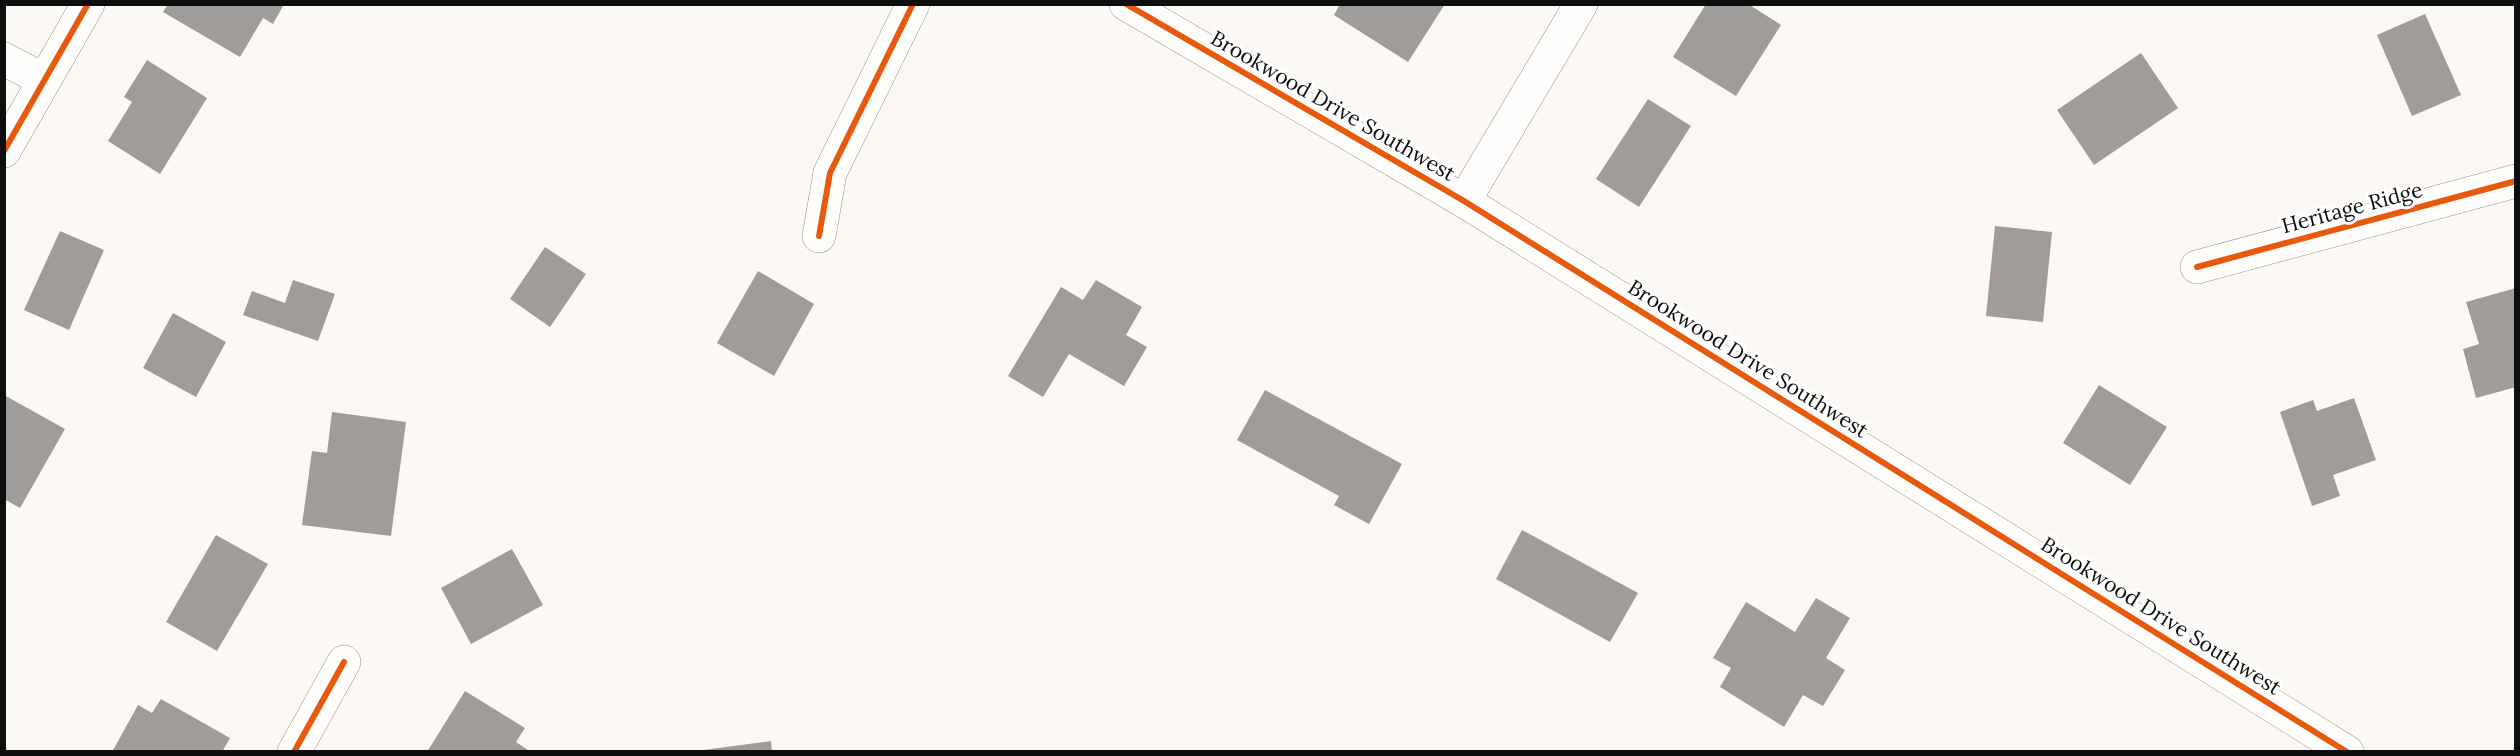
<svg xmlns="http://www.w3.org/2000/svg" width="2520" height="756" viewBox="0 0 2520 756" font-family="Lora,serif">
<rect width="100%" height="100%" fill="#fcf9f4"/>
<path fill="#9f9c99" d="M168,4H284L273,24L263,18L240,57L163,12Z
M1340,4H1445L1408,62L1334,15Z
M1706,4H1748L1781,25L1736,96L1673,57Z
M2425,14L2461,95L2412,116L2377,35Z
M2141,53L2178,108L2094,165L2057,110Z
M147,60L207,98L160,174L108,141L132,102L124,97Z
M1648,99L1691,126L1639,207L1596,179Z
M1995,226L2052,232L2043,322L1986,316Z
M60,231L104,250L69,330L24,310Z
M545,247L586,274L550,327L510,299Z
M758,271L814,304L774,376L717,343Z
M293,280L335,294L318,341L243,315L252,291L285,303Z
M1096,280L1142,307L1126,335L1147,347L1124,386L1069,354L1043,397L1008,376L1061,287L1083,300Z
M2516,288V387L2476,398L2463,349L2479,344L2466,302Z
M173,313L226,342L196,397L143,368Z
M2099,385L2167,427L2130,485L2063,443Z
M1265,390L1402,464L1369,524L1334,505L1339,496L1237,440Z
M4,395L65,429L20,508L4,499Z
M2354,398L2376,460L2333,475L2340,496L2312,506L2280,412L2313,400L2317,411Z
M332,412L406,422L391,536L302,525L312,451L327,453Z
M1522,530L1638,593L1610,642L1496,579Z
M216,535L268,564L217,651L166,622Z
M512,549L543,605L471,644L441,588Z
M1816,598L1850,618L1826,658L1845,670L1823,706L1803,695L1784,727L1720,687L1731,668L1713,658L1746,602L1795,632Z
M465,691L525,728L516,742L531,752H427Z
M161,699L230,738L222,752H112L138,705L152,713Z
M771,741L772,752H703V750Z"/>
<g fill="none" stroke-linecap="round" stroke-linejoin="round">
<g stroke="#959492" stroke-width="34">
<path id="minor" d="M1126,4L1464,201L2347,752
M4,59L44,80
M4,151L88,4
M1464,201L1581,4
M819,236L830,173L913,4
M2197,267L2516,181
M294,752L344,662"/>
</g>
<use href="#minor" stroke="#fffefd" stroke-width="33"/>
<g stroke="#fff" stroke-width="10">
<path id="cycleway" d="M1126,4L1464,201L2347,752
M4,151L88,4
M819,236L830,173L913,4
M2197,267L2516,181
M294,752L344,662"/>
</g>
<use href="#cycleway" stroke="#e8590c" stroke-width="6"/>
</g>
<g text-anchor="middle" stroke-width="6" stroke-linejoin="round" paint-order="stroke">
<g font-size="21" fill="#0e0e0e" stroke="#fff">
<text transform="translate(1333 106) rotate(30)" y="7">Brookwood Drive Southwest</text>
<text transform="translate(2352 208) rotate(-15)" y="7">Heritage Ridge</text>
<text transform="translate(1748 359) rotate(32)" y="7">Brookwood Drive Southwest</text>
<text transform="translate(2161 616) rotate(32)" y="7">Brookwood Drive Southwest</text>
</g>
</g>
<rect width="2520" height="756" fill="none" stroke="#0e0e0e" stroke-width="12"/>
</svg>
